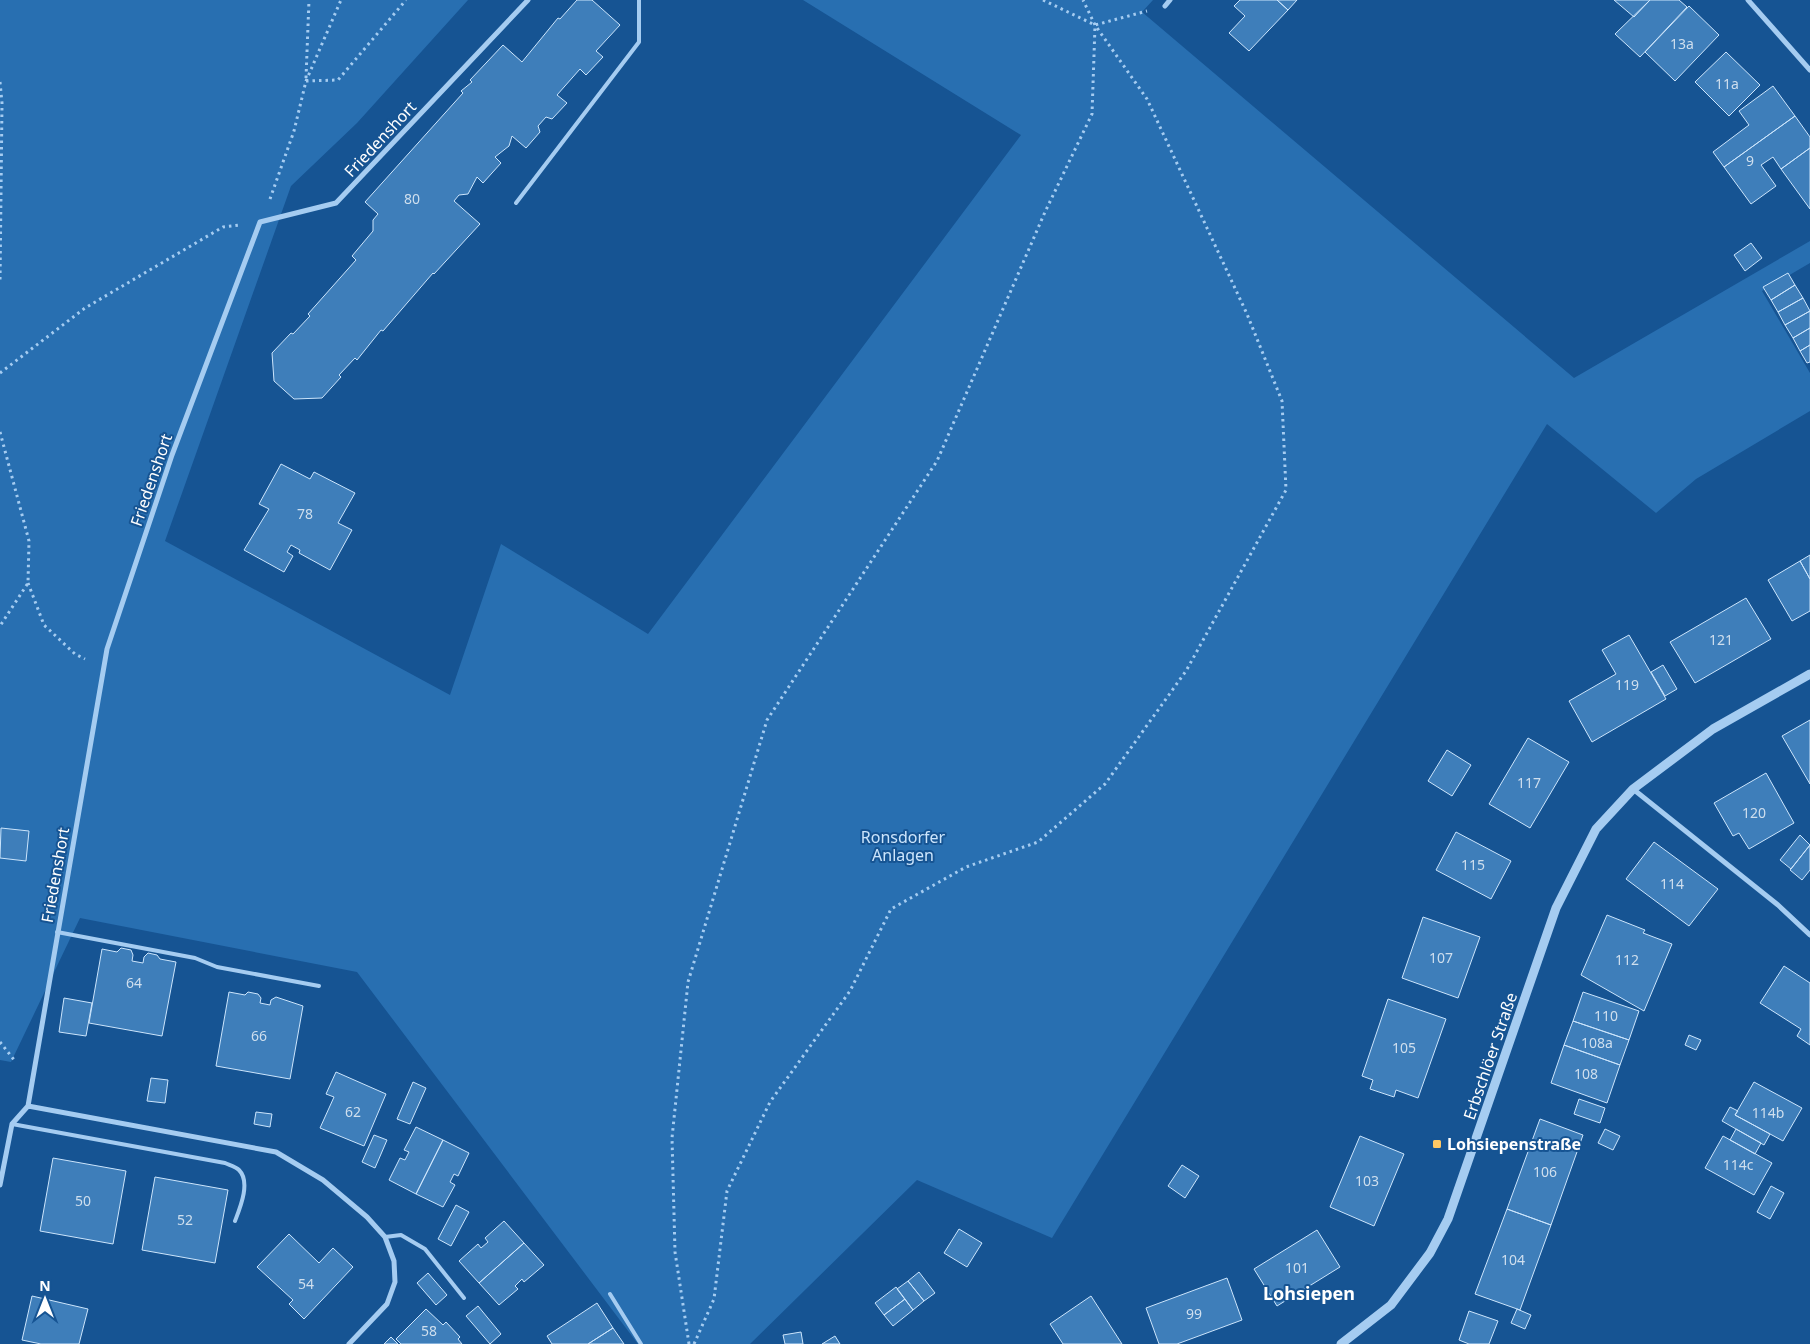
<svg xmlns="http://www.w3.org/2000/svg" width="1810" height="1344" viewBox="0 0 1810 1344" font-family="'Noto Sans',sans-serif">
<rect width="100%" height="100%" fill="#165493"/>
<path fill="#286fb1" d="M0,0H468L357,123L291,186L165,541L450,695L501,544L648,634L1021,135L803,0H1153L1142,12L1574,378L1810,241V263L1762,291L1810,373V411L1696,479L1656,513L1547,424L1052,1238L917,1180L750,1344H638L357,972L80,918L11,1062L0,1060Z"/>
<path fill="#3e7eba" stroke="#cce5fc" d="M577,0H592L620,25L596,51L603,57L586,75L580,69L557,95L567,103L552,119L546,117L538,126L540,132L526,148L512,136L509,146L495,157L501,163L483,183L477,177L468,194L459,195L454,201L480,224L434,274L433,273L383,331L381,330L357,360L355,358L339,375L341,377L322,398L294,399L274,381L272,353L291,333L293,334L310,316L308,314L356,260L352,256L373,231V220L378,214L365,202L463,93L461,91L472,82L470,80L503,45L522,62L558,18L560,19Z
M1240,0H1277L1288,10L1249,51L1229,33L1245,16L1234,6Z
M1277,0H1297L1288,10Z
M1614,0H1650L1634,17Z
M1650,0H1679L1687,7L1640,57L1615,34Z
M1689,6L1719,35L1675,81L1645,52Z
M1726,52L1760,85L1729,116L1695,82Z
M1773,86L1795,116L1724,167L1713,152L1749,125L1739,111Z
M1795,116L1810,137V148L1781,169L1773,157L1761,165L1776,186L1751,204L1724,167Z
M1810,148V209L1781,169Z
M1751,243L1762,258L1745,271L1734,255Z
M1788,273L1795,285L1771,300L1763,287Z
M1795,285L1803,298L1778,312L1771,300Z
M1803,298L1810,311L1785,325L1778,312Z
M1810,311V328L1793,338L1785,325Z
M1810,328V345L1800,351L1793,338Z
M1810,345V362L1807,363L1800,351Z
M281,464L310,479L314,472L355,493L338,523L352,530L330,570L299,553L300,550L291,545L287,552L293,556L284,572L244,550L269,509L259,504Z
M1810,555V579L1800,561Z
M1800,561L1810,579V611L1792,621L1768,580Z
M1746,598L1771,639L1695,683L1670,642Z
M1629,635L1666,699L1592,742L1569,701L1616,674L1602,650Z
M1663,665L1677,689L1665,696L1651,672Z
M1810,720V784L1782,736Z
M1528,738L1569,762L1530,828L1489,804Z
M1447,750L1471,765L1452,796L1428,781Z
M1766,773L1794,823L1749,849L1739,833L1733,836L1714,803Z
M1,828L29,831L26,861L0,858Z
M1456,832L1511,861L1491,899L1436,870Z
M1800,835L1810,845L1791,869L1780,860Z
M1654,842L1718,889L1689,926L1626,879Z
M1810,845V870L1802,880L1790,870Z
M1607,915L1645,930L1643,933L1672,944L1644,1011L1581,975Z
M1423,917L1480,937L1458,998L1402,978Z
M121,948L131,950L133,955L132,961L143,963L144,957L148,953L157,955L160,959L176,962L162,1036L89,1023L102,949L117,952Z
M1784,966L1810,983V1045L1797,1036L1801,1029L1760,1003Z
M229,992L245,995L248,992L258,994L261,998L260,1003L270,1005L271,1000L276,997L303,1006L290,1079L216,1066Z
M1583,992L1639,1011L1629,1040L1573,1021Z
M64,998L92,1003L86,1036L59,1032Z
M1388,999L1446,1019L1418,1098L1396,1090L1394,1097L1370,1089L1373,1080L1362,1076Z
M1573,1021L1629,1040L1620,1065L1564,1045Z
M1689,1035L1701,1040L1696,1050L1685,1045Z
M1564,1045L1620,1065L1607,1103L1551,1083Z
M336,1072L386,1094L364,1146L320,1128L334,1097L326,1094Z
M151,1078L168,1080L165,1103L147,1101Z
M413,1082L426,1088L410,1124L397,1119Z
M1754,1082L1802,1108L1783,1141L1735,1115Z
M1579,1099L1605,1108L1600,1123L1574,1114Z
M1730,1107L1738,1111L1735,1115L1770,1134L1764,1145L1722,1121Z
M256,1112L272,1114L270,1127L254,1124Z
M1540,1119L1583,1135L1551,1225L1507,1209Z
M416,1127L443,1140L416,1194L389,1180L400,1158L405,1160L409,1152L404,1150Z
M1605,1129L1620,1136L1613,1150L1598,1143Z
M1736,1129L1761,1143L1755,1154L1730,1140Z
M374,1135L387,1140L375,1168L362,1162Z
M1360,1136L1404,1154L1374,1226L1330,1207Z
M1723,1136L1772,1163L1754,1195L1705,1168Z
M443,1140L469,1153L458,1176L454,1174L450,1182L455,1185L443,1207L416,1194Z
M53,1158L126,1171L113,1244L40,1231Z
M1182,1165L1199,1176L1185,1198L1168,1186Z
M155,1177L228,1190L215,1263L142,1250Z
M1771,1186L1784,1193L1770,1219L1757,1212Z
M456,1205L469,1212L451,1246L438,1239Z
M1507,1209L1551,1225L1520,1310L1475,1294Z
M504,1221L524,1243L479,1283L459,1261L478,1244L481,1248L488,1242L485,1238Z
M959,1229L982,1243L967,1267L944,1253Z
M1317,1230L1340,1267L1277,1306L1254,1269Z
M289,1234L319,1263L333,1248L353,1267L304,1319L289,1304L293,1300L257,1267Z
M524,1243L544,1265L524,1282L522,1279L515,1286L518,1289L499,1305L479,1283Z
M919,1272L935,1293L924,1301L908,1281Z
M428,1273L447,1295L436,1305L417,1283Z
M1227,1278L1242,1320L1177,1344H1159L1146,1308Z
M908,1281L924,1301L913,1310L897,1289Z
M896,1287L905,1299L884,1315L875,1303Z
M32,1296L88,1309L79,1344H41L22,1340Z
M1091,1296L1122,1344H1063L1050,1324Z
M905,1299L913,1310L893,1326L884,1315Z
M597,1303L613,1328L588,1344H552L547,1336Z
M478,1306L501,1334L490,1344L466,1316Z
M426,1309L443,1325L446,1322L460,1337L458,1339L462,1344H401L396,1339Z
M1517,1309L1531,1315L1525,1329L1511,1323Z
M1469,1311L1498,1321L1489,1344H1469L1459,1340Z
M613,1328L624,1344H588Z
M801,1332L803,1344H785L783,1335Z
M835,1336L840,1344H822Z
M391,1337L398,1344H384Z"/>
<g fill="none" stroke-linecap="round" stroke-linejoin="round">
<path stroke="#a5ccf1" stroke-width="3" stroke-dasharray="2.5 4" stroke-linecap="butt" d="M1043,0L1095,25L1147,11
M306,78L309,0
M306,81L338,80L406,0
M0,82L2,103L0,282
M270,199L294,131L306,81L341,0
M0,373L85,308L223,227L239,225
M0,432L29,541L28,583L0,626
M28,583L44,625L75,654L85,659
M0,1042L15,1061
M689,1344L675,1252L672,1138L688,982L767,720L937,461L1045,212L1092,114L1095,26
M694,1344L714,1299L727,1191L770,1102L850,991L891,909L966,867L1038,842L1105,784L1186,671L1286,490L1282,401L1247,314L1147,99L1095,25L1083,0"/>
<path stroke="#a5ccf1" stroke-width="4" d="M516,203L639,42V0
M57,932L195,958L217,967L319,986
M12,1124L225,1163C229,1165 236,1167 239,1170C251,1182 240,1208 235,1221
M385,1237L401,1235L425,1249L464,1298
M610,1294L641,1344"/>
<path stroke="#a5ccf1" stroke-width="5" d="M1748,0L1810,70
M1165,6L1170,0
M1633,789L1778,905L1810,935
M28,1106L276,1152L323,1180L367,1217L385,1237L394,1261L395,1282L387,1304L349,1344
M0,1185L12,1124L28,1106L107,649L172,455L260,222L336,203L528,0"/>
<path stroke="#a5ccf1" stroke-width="9" d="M1341,1344L1391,1305L1430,1253L1448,1219L1556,908L1596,829L1633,789L1713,729L1810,674"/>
</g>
<rect fill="#ffc864" stroke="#165493" stroke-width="2" x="1432" y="1139" width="10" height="10" rx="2.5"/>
<g text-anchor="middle" stroke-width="4" stroke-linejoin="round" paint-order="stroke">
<g font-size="14" fill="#cfdfee">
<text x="1682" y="49">13a</text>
<text x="1727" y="89">11a</text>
<text x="1750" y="166">9</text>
<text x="412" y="204">80</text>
<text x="305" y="519">78</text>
<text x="1721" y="645">121</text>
<text x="1627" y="690">119</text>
<text x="1529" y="788">117</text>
<text x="1754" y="818">120</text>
<text x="1473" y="870">115</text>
<text x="1672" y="889">114</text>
<text x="1441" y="963">107</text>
<text x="1627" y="965">112</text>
<text x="134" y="988">64</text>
<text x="1606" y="1021">110</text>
<text x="259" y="1041">66</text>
<text x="1597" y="1048">108a</text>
<text x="1404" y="1053">105</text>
<text x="1586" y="1079">108</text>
<text x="353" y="1117">62</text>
<text x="1768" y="1118">114b</text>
<text x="1738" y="1170">114c</text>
<text x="1545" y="1177">106</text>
<text x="1367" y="1186">103</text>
<text x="83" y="1206">50</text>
<text x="185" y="1225">52</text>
<text x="1513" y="1265">104</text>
<text x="1297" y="1273">101</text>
<text x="306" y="1289">54</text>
<text x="1194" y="1319">99</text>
<text x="429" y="1336">58</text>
</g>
<g font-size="16" fill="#fff" stroke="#165493">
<text transform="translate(380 139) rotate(-47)" y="6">Friedenshort</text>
<text transform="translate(151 480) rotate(-71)" y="6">Friedenshort</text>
<text transform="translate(55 875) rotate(-80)" y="6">Friedenshort</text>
<text transform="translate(1490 1056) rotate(-71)" y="6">Erbschlöer Straße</text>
</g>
<g font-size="16" fill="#cce5fc" stroke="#165493">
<text x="903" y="843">Ronsdorfer<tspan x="903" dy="18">Anlagen</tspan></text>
</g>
<g font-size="16" font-weight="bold" fill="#fff" stroke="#165493" text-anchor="start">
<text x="1447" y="1150">Lohsiepenstraße</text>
</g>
<g font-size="18" font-weight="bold" fill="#fff" stroke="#165493">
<text x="1309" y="1300">Lohsiepen</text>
</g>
</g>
<g transform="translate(45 1299)" stroke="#165493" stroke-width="4" paint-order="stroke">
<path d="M0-4L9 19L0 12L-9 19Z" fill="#ffffff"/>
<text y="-8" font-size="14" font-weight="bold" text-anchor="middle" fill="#ffffff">N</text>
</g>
</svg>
